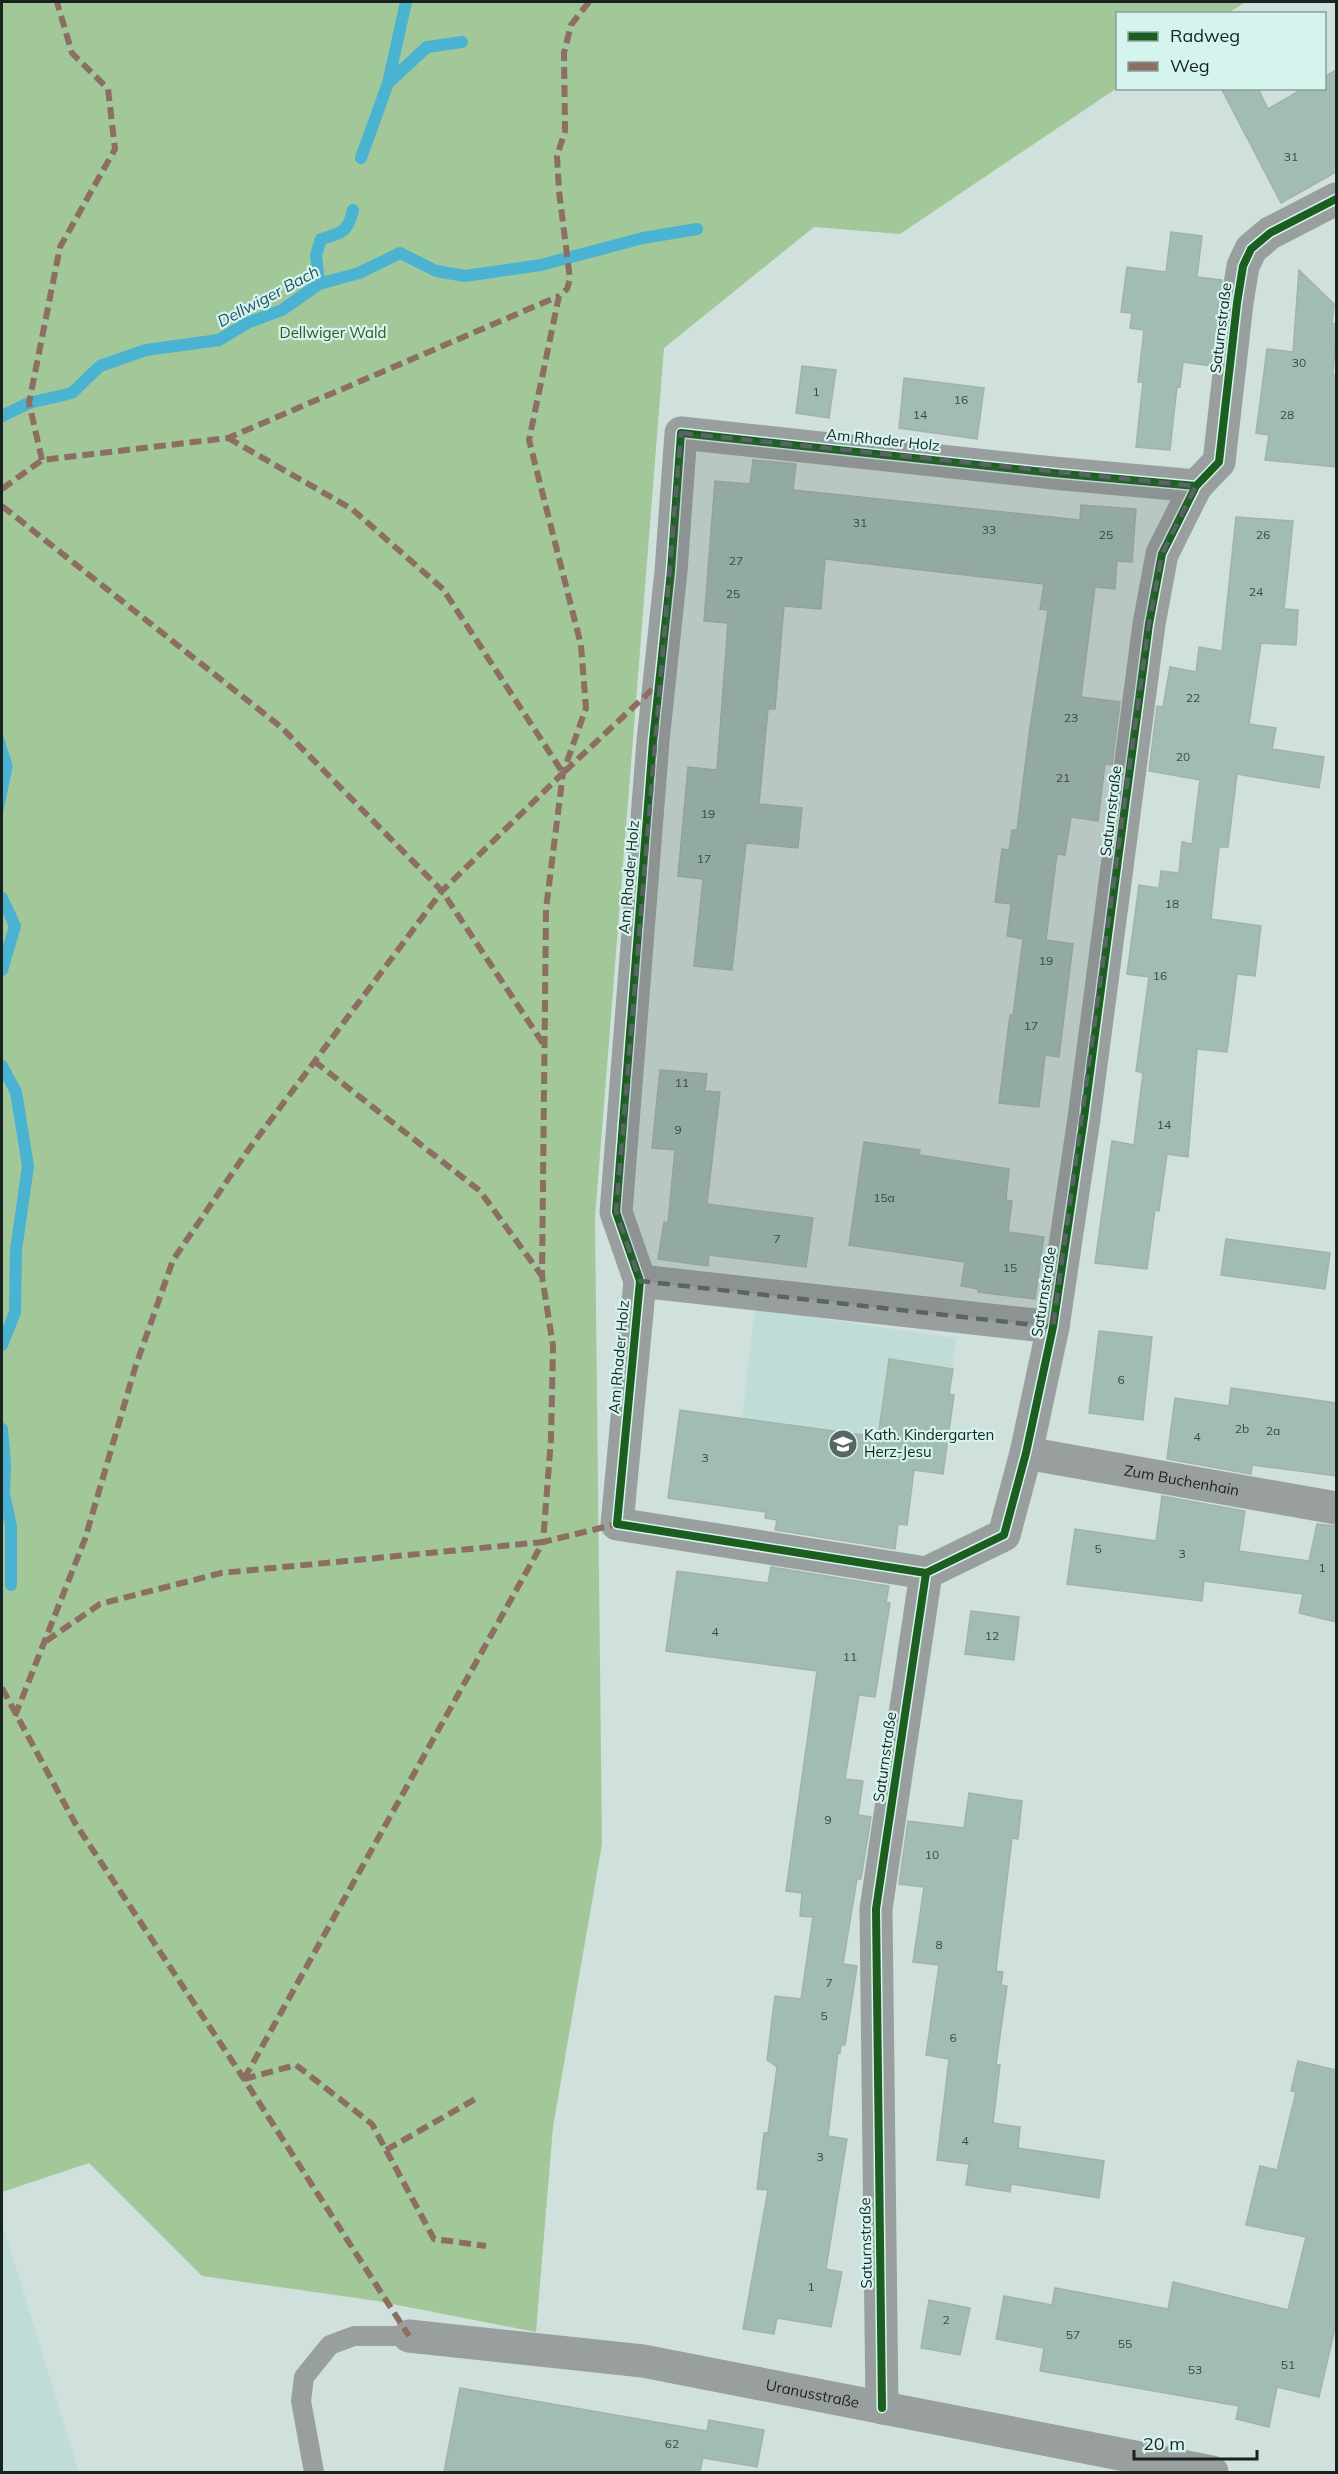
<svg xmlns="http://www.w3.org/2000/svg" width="1338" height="2474" viewBox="0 0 1338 2474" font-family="Mulish,sans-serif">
<rect width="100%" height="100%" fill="#d0e0dd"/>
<path fill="#c0dcd6" d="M755,1309L956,1338L949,1394L954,1395L943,1474L914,1470L907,1525L881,1522L879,1534L765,1518L767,1506L732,1501Z
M2,2223L79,2472H2Z"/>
<path fill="#a2c799" d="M2,2H1246L1228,13L1118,14L1117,88L900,234L814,227L664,348L595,1218L602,1844L553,2127L536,2332L377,2301L202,2276L89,2163L2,2192V819L13,766L2,731Z"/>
<path fill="#4ab3d2" d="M2,731L13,766L2,819Z"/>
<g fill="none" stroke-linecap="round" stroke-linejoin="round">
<path stroke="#4ab3d2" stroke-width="12" d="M388,83L427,47L462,42
M361,158L388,83L406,2
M319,284L316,255L321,239C342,233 348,232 353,210
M2,416L29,403L72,393L100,366L146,350L219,340L247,323L282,310L319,284L359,273L400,253L436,271L465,276L541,265L643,238L697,229
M2,898L15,926L2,970
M2,1066L16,1092L28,1166L16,1250L15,1312L2,1345
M2,1429L5,1464L4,1494L11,1526V1585"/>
</g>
<path fill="#a1bcb0" stroke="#a5b1ad" stroke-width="1.5" d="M1336,70V172L1281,203L1221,88H1258L1268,109L1304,88H1324V77Z
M1171,232L1202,236L1197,277L1222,280L1211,366L1183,362L1180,387L1177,386L1170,450L1136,447L1143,382H1138L1144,330L1130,328L1132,313L1121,312L1127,267L1166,272Z
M1299,270L1334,304L1332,324H1336V333L1333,375H1336V467L1265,460L1269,435L1256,433L1267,349L1293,352Z
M802,366L836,370L829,418L796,413Z
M904,378L984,388L977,439L899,428Z
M753,460L796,464L793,490L1080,520L1081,505L1136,509L1132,562L1117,561L1115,589L1095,587L1081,697L1120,702L1112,765L1105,764L1098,821L1071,817L1065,855L1057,854L1046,940L1073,944L1059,1057L1045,1055L1039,1107L999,1103L1010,1015H1013L1023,939L1007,936L1011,904L995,902L1002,849L1009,850L1012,830H1017L1029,735L1048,610L1040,609L1044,584L825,559L821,609L784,606L775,709H768L759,804L802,808L798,848L746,843L732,970L694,966L703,879L678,876L688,767L717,770L728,623L704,621L715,481L750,484Z
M1236,517L1293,521L1284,609L1298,610L1296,645L1261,643L1249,724L1276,728L1272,749L1324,757L1319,788L1237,774L1228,847H1217H1219L1211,919L1261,926L1255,976L1237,974L1227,1052L1197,1049L1188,1157L1167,1154L1159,1211L1155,1210L1147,1269L1095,1263L1112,1141L1134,1145L1143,1073L1136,1071L1149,977L1127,974L1139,885L1159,888L1161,871L1179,873L1182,842L1192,844L1200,780L1149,771L1157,706L1163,707L1170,667L1196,672L1199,647L1222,651Z
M660,1070L707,1074L705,1091L720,1092L707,1204L813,1218L806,1267L709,1255L708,1266L658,1259L664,1222L668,1223L675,1150L652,1148Z
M864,1142L920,1150L919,1155L1009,1169L1006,1200L1012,1201L1008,1232L1044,1237L1035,1299L978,1292V1289L961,1286L965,1262L849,1245Z
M1226,1239L1330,1253L1325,1289L1221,1275Z
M1099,1331L1152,1337L1143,1420L1089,1413Z
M889,1359L953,1369L949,1394L954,1395L943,1474L914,1470L907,1525L898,1524L895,1549L775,1530L777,1520L765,1518L766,1512L668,1498L680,1410L878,1437Z
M1231,1388L1336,1403V1476L1252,1465L1251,1474L1167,1459L1175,1398L1229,1406Z
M1162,1496L1245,1511L1239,1551L1309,1561L1317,1524L1336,1526V1622L1299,1613L1303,1594L1204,1581L1202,1601L1067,1584L1075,1529L1156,1541Z
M771,1567L889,1586L886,1602L890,1603L875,1697L859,1695L845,1779L863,1781L858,1815L871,1817L861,1879H857L843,1964L857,1966L845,2045H841L840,2053L838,2052L828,2136L847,2139L826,2269L842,2272L831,2327L777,2318L774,2334L743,2329L768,2190L757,2189L764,2133H768L777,2067L767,2060L775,1996L801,1999L813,1917L800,1916L802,1893L786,1891L817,1671L666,1651L677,1571L768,1583Z
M971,1611L1019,1617L1014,1660L965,1654Z
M969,1793L1022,1801L1018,1839L1012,1838L996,1971L1003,1972L1001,1985L1007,1986L996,2065H1000L993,2123L1020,2127L1018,2148L1104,2161L1099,2198L1011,2184L1010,2192L966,2185L969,2164L937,2160L949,2059L926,2055L939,1965L913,1962L924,1887L899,1884L908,1821L964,1828Z
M1298,2061L1336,2070V2324L1319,2397L1277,2387L1269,2427L1236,2419L1239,2406L1040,2371L1044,2348L996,2339L1004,2296L1052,2305L1055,2288L1168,2309L1173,2282L1288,2310L1306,2237L1246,2225L1260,2166L1277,2170L1296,2092L1291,2091Z
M929,2300L970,2308L960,2355L921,2348Z
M460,2388L707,2431L709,2420L764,2430L757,2467L703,2458L704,2452L700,2472H444Z"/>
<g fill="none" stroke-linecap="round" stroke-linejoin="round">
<path stroke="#999f9e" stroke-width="20" d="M314,2472L301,2401L304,2377L330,2345L354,2336H409"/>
<g stroke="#999f9e" stroke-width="33">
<path d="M640,1281L1053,1327"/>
<path id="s1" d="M1026,1453L1336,1508"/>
<path d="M926,1573L617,1524L640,1281L616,1212L653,741L671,571L681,433L1053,473L1196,486"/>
<path id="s2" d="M409,2336L643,2361L1212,2472"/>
<path d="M882,2408L876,1909L926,1573L1004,1535L1026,1453L1053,1327L1084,1118L1149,624L1162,554L1196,486L1219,462L1237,303L1243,266L1251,249L1270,233L1336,199"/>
</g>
<path stroke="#8d6e63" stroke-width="6" stroke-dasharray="12 6" stroke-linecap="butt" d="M589,2L571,25L564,53L565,131L557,156L559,191L570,279L567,289L559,296L529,440L581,645L586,708L563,773L546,909L542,1276L553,1346L551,1439L543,1542L617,1524
M228,438L352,509L443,589L563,773L659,683
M42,460L29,403L60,247L115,149L108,89L72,53L57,2
M2,489L42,460L228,438L559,296
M2,506L281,727L442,891L546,1048
M314,1061L480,1191L542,1276
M46,1641L100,1604L221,1573L543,1542L244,2079
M2,1688L75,1823L244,2079L409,2336
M15,1716L85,1539L135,1368L173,1260L246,1153L442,891L563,773
M244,2079L296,2065L372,2124L434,2239L486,2246
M386,2150L477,2098"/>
<g stroke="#d6f4ee" stroke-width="11">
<path id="cycleway" d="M926,1573L617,1524L640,1281L616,1212L653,741L671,571L681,433L1053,473L1196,486
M882,2408L876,1909L926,1573L1004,1535L1026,1453L1053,1327L1084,1118L1149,624L1162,554L1196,486L1219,462L1237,303L1243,266L1251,249L1270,233L1336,199"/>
</g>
<use href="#cycleway" stroke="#1b5e20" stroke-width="8"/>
</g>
<path fill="#586563" fill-opacity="0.2" stroke="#586563" stroke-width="4.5" stroke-dasharray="12 8" stroke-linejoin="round" d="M681,433L1196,486L1162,554L1149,624L1053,1327L640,1281L616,1212Z"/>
<defs>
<g id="school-disc" transform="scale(1.5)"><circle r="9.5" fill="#586563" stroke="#d6f4ee"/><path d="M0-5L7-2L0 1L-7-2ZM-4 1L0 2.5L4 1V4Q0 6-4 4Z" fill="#fff"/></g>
</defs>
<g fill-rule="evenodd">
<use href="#school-disc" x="843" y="1444"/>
</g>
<g text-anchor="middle" stroke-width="4.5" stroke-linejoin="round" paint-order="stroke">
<g font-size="12" fill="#3a4945">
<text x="1291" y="161">31</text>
<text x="1299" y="367">30</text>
<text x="816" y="396">1</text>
<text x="961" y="404">16</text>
<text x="920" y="419">14</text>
<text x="1287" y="419">28</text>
<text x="860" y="527">31</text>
<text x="989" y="534">33</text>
<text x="1106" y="539">25</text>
<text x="1263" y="539">26</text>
<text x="736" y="565">27</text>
<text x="1256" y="596">24</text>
<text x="733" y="598">25</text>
<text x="1193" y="702">22</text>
<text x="1071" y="722">23</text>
<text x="1183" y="761">20</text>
<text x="1063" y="782">21</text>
<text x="708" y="818">19</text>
<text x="704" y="863">17</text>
<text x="1172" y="908">18</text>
<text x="1046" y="965">19</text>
<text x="1160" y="980">16</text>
<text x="1031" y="1030">17</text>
<text x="682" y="1087">11</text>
<text x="1164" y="1129">14</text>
<text x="678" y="1134">9</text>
<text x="884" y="1202">15a</text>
<text x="777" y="1243">7</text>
<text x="1010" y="1272">15</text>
<text x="1121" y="1384">6</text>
<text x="1242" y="1433">2b</text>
<text x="1273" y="1435">2a</text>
<text x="1197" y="1441">4</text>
<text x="705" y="1462">3</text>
<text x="1098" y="1553">5</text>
<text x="1182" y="1558">3</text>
<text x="1322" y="1572">1</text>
<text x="715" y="1636">4</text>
<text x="992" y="1640">12</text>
<text x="850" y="1661">11</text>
<text x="828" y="1824">9</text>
<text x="932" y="1859">10</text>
<text x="939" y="1949">8</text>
<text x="829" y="1987">7</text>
<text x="824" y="2020">5</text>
<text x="953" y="2042">6</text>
<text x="965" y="2145">4</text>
<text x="820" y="2161">3</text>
<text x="811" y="2291">1</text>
<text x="946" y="2324">2</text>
<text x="1073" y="2339">57</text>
<text x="1125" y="2348">55</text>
<text x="1288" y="2369">51</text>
<text x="1195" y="2374">53</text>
<text x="672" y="2448">62</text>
</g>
<g font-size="15" fill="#172321" stroke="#d6f4ee">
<text transform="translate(1221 328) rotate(-83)" y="5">Saturnstraße</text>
<text transform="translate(883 440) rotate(6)" y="5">Am Rhader Holz</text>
<text transform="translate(1111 811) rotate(-83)" y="5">Saturnstraße</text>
<text transform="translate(629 877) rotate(-85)" y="5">Am Rhader Holz</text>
<text transform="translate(1044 1292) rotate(-81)" y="5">Saturnstraße</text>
<text transform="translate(619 1357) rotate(-85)" y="5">Am Rhader Holz</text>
<text dy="5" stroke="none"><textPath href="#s1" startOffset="158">Zum Buchenhain</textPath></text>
<text transform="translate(885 1757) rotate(-82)" y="5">Saturnstraße</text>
<text transform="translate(866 2243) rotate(-91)" y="5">Saturnstraße</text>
<text dy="5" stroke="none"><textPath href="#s2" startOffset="408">Uranusstraße</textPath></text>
</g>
<g font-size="15" fill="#33561e" stroke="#d6f4ee">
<text x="333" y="338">Dellwiger Wald</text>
</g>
<g font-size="15" fill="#172321" stroke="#d6f4ee" text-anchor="start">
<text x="864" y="1440">Kath. Kindergarten<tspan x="864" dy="17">Herz-Jesu</tspan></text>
</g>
<g font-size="16" font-style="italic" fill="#235469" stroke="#d6f4ee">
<text transform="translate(268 296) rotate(-28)" y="6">Dellwiger Bach</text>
</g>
</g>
<rect width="1338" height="2474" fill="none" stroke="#172321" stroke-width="6"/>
<rect x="1116" y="12" width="210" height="78" fill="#d6f4ee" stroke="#8aa09c" stroke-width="1.5"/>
<rect x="1128" y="32" width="30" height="9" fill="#1b5e20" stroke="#8aa09c" stroke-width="1.5"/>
<text x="1170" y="42" font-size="18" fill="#172321">Radweg</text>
<rect x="1128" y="62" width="30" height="9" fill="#8d6e63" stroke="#8aa09c" stroke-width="1.5"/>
<text x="1170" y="72" font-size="18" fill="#172321">Weg</text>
<path d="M1134 2450v9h123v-9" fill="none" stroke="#172321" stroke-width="3"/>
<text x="1143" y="2450" font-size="18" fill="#172321" stroke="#d6f4ee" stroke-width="4.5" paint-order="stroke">20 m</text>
</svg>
